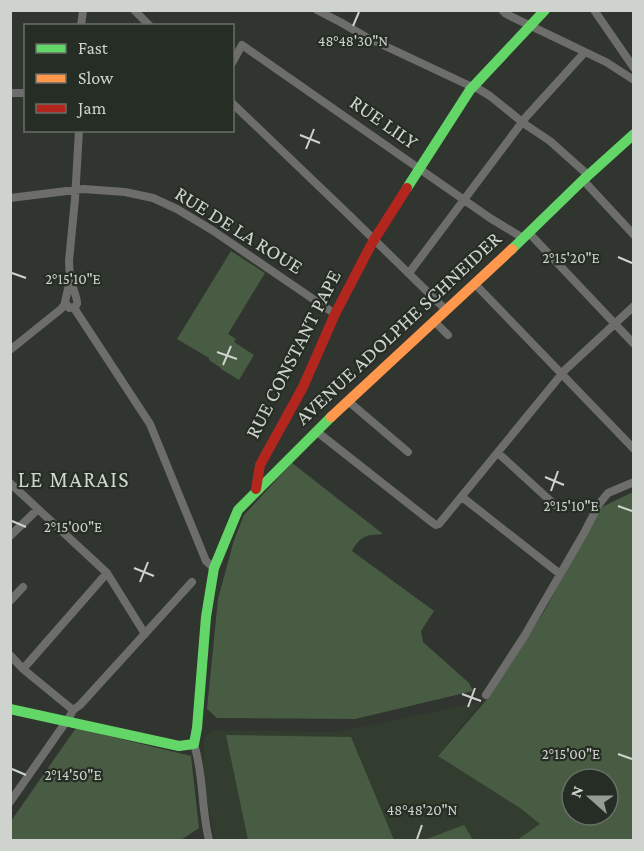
<svg xmlns="http://www.w3.org/2000/svg" width="644" height="851" viewBox="0 0 644 851" font-family="'Crimson Pro',serif">
<rect width="100%" height="100%" fill="#31352f"/>
<path fill="#323d2f" d="M481,702L438,756L520,808L561,840H215L204,786V742L206,736L213,730L337,732Z"/>
<path fill="#485c43" fill-rule="evenodd" d="M231,251L265,273L228,334L236,339L234,342L254,355L239,380L221,369V368L209,360V358L177,339Z
M292,463L383,534C366,535 360,536 352,551L434,611L421,631L423,642L469,683L473,691L355,719L217,718L207,709L218,599L234,540L244,515Z
M633,492V840H517L540,824L520,808L438,756L489,697L545,610L600,508ZM572,779H608V815H572Z
M76,728L191,756L199,828L181,840H11V821Z
M226,735L351,737L394,840H248Z
M464,825L473,840H424Z"/>
<g fill="none" stroke-linecap="round" stroke-linejoin="round">
<path stroke="#6d6d6c" stroke-width="8" d="M134,10L150,26
M317,10L342,23L366,37L468,85L477,88L490,96L526,125L550,141L588,175
M502,10L506,14L606,62L634,80
M594,10L634,68
M81,26L83,10
M232,63L242,45L490,218L523,238
M10,93H26
M232,103L350,216L446,310
M583,180L634,235
M10,198L83,189L125,192L153,198L177,209L212,230L335,314
M529,233L634,344
M409,273L526,117L585,52
M70,280C72,284 78,301 77,304C77,305 75,306 74,307L76,311L150,424L206,561L214,568
M474,283L634,449
M74,307L69,308L65,302L70,280L69,261L75,199L79,130
M434,321L448,335
M10,350L61,309L65,304
M348,401L408,452
M316,431L433,523L436,525L439,524L565,370L634,306
M498,453L555,505
M10,483L107,573L145,634
M462,497L560,574
M10,536L38,509
M10,601L23,587
M10,655L23,669L73,710
M23,669L107,573
M486,695L525,635L584,533L599,504L608,493L634,482
M194,744C204,775 201,809 209,840
M10,802L70,716L73,710L80,705L192,582"/>
<path stroke="#63d668" stroke-width="10" d="M407,188L470,90L545,10
M512,249L583,180L634,134
M10,709L179,746L194,744L197,728L206,617L214,568L238,510L331,417"/>
<path stroke="#ff974d" stroke-width="10" d="M331,417L512,249"/>
<path stroke="#b3261e" stroke-width="10" d="M256,489L260,465L303,387L335,314L372,243L407,188"/>
</g>
<path fill="none" stroke="#ced3cd" stroke-width="2" d="M353,26L359,12M300,135L320,143M306,149L314,129M618,257L632,263M12,273L26,278M217,352L237,359M223,365L231,346M545,477L564,485M551,491L558,471M618,506L632,511M12,521L26,527M134,568L154,576M140,582L148,562M462,694L481,701M468,707L475,688M618,754L632,759M12,769L26,775M417,839L422,825"/>
<g text-anchor="middle" stroke-width="4.5" stroke-linejoin="round" paint-order="stroke">
<g font-size="21" fill="#ced3cd" stroke="#262d24">
<text transform="translate(384 122) rotate(35)" y="7">RUE LILY</text>
<text transform="translate(239 230) rotate(32)" y="7">RUE DE LA ROUE</text>
<text transform="translate(398 328) rotate(-43)" y="7">AVENUE ADOLPHE SCHNEIDER</text>
<text transform="translate(293 354) rotate(-63)" y="7">RUE CONSTANT PAPE</text>
</g>
<g font-size="22" letter-spacing="1.5" fill="#ced3cd" stroke="#262d24">
<text x="74" y="487">LE MARAIS</text>
</g>
</g>
<g font-size="15" text-anchor="middle" fill="#ced3cd" stroke="#262d24" stroke-width="4.5" stroke-linejoin="round" paint-order="stroke">
<text x="353" y="46">48°48'30"N</text>
<text x="571" y="263">2°15'20"E</text>
<text x="73" y="284">2°15'10"E</text>
<text x="571" y="511">2°15'10"E</text>
<text x="73" y="532">2°15'00"E</text>
<text x="571" y="759">2°15'00"E</text>
<text x="73" y="780">2°14'50"E</text>
<text x="422" y="815">48°48'20"N</text>
</g>
<rect width="644" height="851" fill="none" stroke="#ced3cd" stroke-width="24"/>
<rect x="24" y="24" width="210" height="108" fill="#262d24" stroke="#696f68" stroke-width="1.5"/>
<rect x="36" y="44" width="30" height="9" fill="#63d668" stroke="#696f68" stroke-width="1.5"/>
<text x="78" y="54" font-size="18" fill="#ced3cd">Fast</text>
<rect x="36" y="74" width="30" height="9" fill="#ff974d" stroke="#696f68" stroke-width="1.5"/>
<text x="78" y="84" font-size="18" fill="#ced3cd">Slow</text>
<rect x="36" y="104" width="30" height="9" fill="#b3261e" stroke="#696f68" stroke-width="1.5"/>
<text x="78" y="114" font-size="18" fill="#ced3cd">Jam</text>
<g transform="translate(590 797) rotate(291)"><circle r="28" fill="#262d24" stroke="#696f68" stroke-width="1.5"/>
<path d="M0-4.5L10 22L0 15L-10 22Z" fill="#979c96"/>
<text y="-9" font-size="16" font-weight="bold" text-anchor="middle" fill="#ced3cd">N</text>
</g>
</svg>
